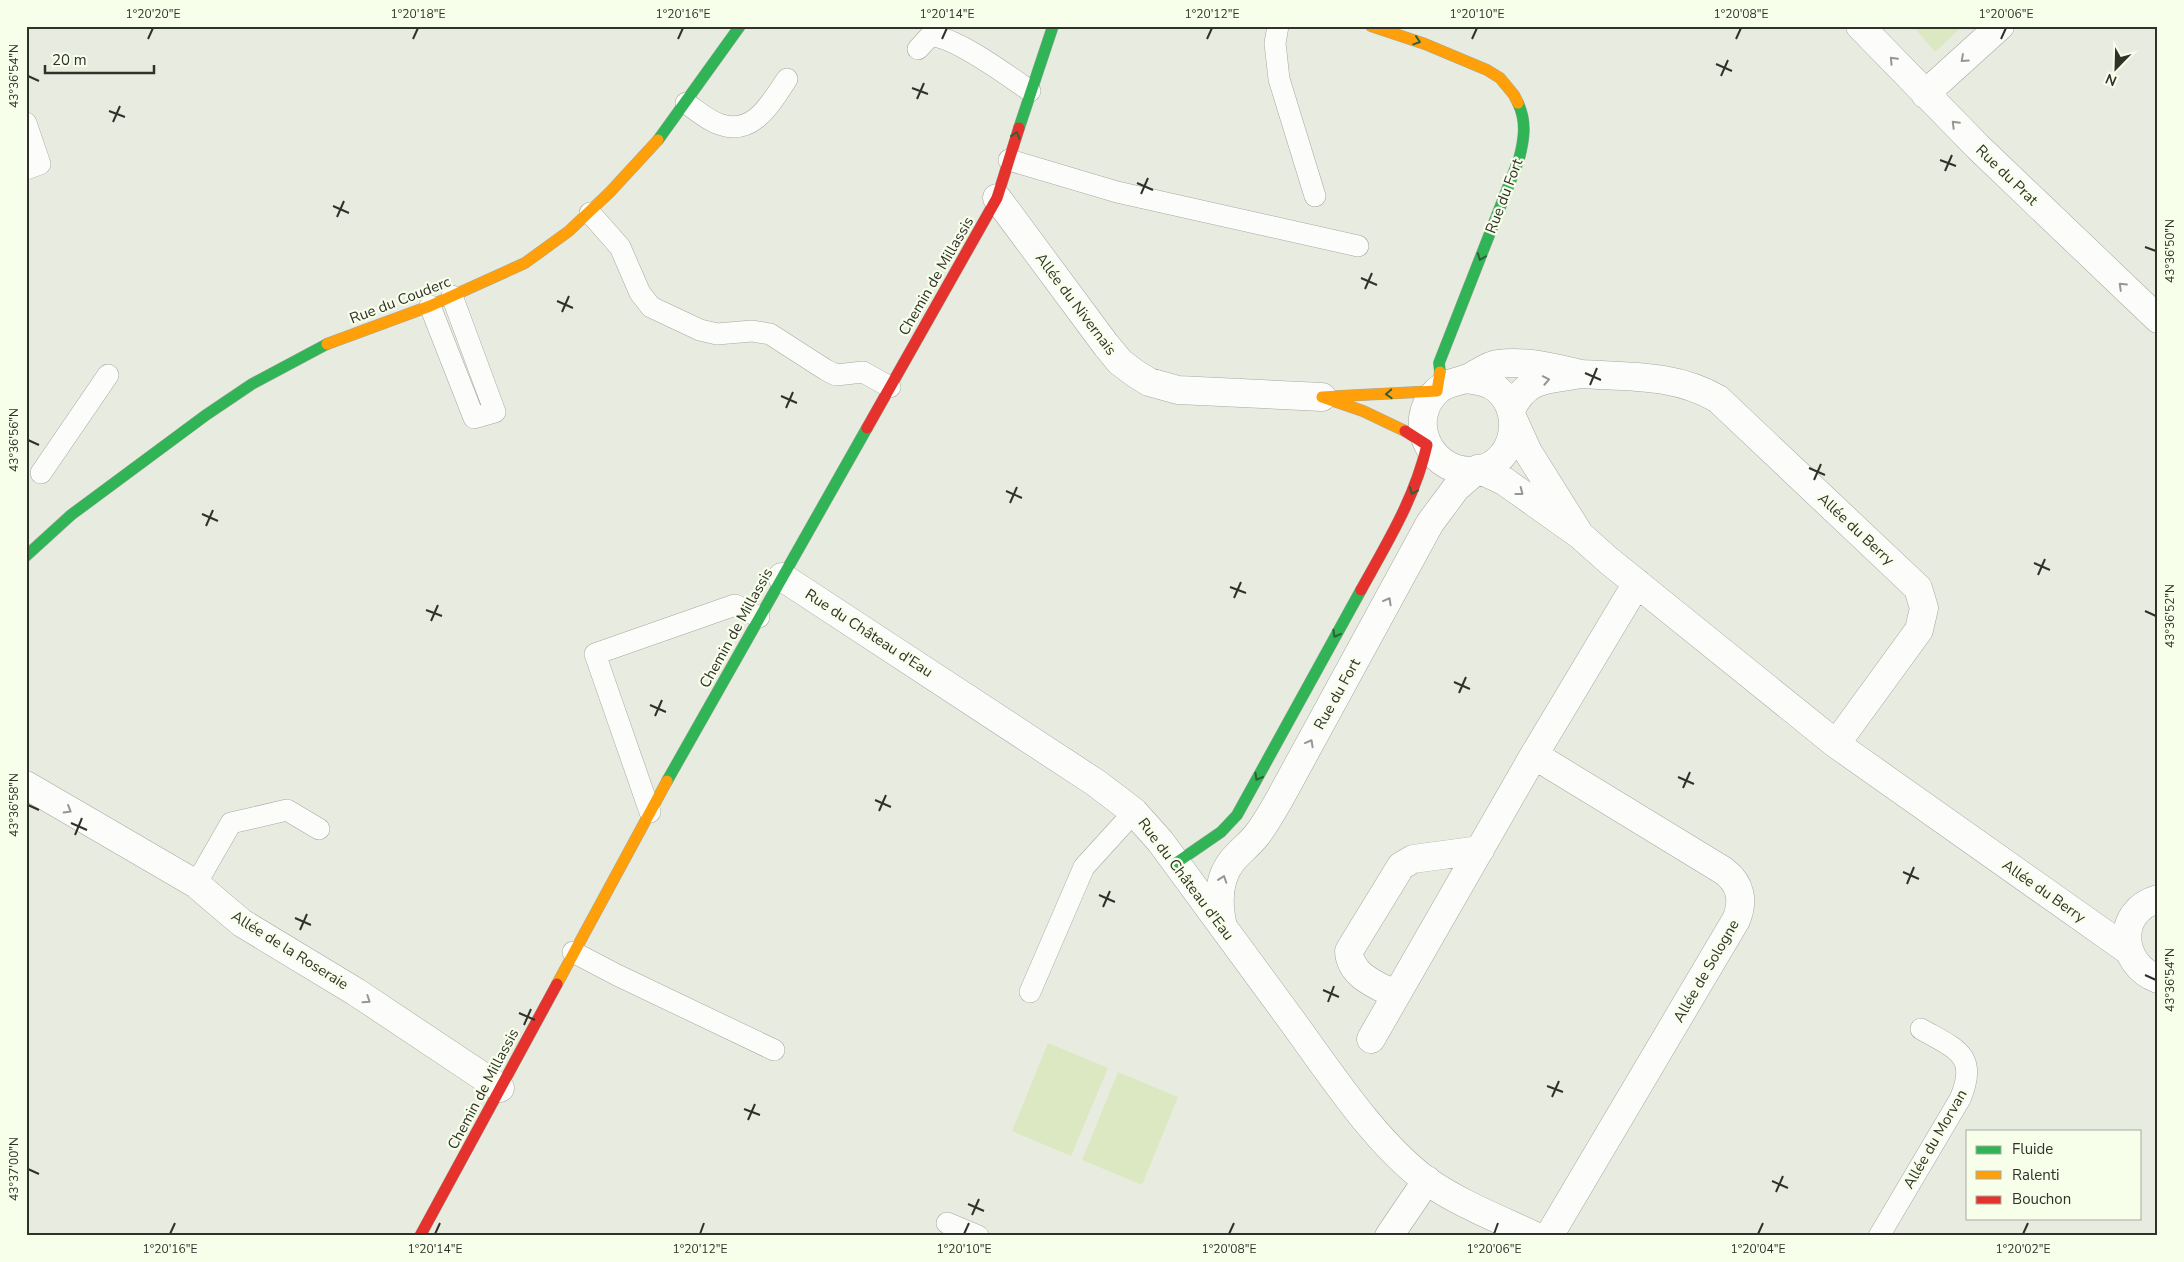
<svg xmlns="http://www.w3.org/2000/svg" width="2184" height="1262" viewBox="0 0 2184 1262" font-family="'Nunito Sans',sans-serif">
<rect width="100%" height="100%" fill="#e8ece0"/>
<path fill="#dce8c1" d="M1913,26H1963L1935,52Z
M1048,1043L1108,1068L1071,1156L1012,1131Z
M1118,1072L1178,1097L1142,1185L1082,1160Z"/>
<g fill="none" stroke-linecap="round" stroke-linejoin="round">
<g stroke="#a5a8a0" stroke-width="22">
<path id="lane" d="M1278,26L1275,43L1279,79L1315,196
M918,49L930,36C953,35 1010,77 1030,91
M686,103C696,110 707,120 719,124C753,137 771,103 787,79
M26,123L40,164L26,169
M1009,160L1117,192L1358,246
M590,213L620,247L640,293L651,307L700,330L717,334L752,331L770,334L826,370L836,375L863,372L890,387
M430,306L474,418L495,412L452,296
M41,473L108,375
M650,812L595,654L735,605L759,617
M196,884L231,823L287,810L319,829
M573,952L617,975L774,1050
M1030,992L1084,867L1134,812
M947,1223L978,1236
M1879,1236L1960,1099C1979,1055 1956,1049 1921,1029"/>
</g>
<g stroke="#a5a8a0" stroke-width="29">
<path id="street" d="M1860,26L1978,147L2158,319
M1925,94L2000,26
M997,198L1106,345L1120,362L1136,374L1149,382L1178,390L1322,397
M1581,374C1629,377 1676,374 1718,399L1918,588L1924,608L1919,630L1836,744
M1466,379C1474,380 1483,381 1491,385C1526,405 1518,463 1477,470C1433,477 1404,422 1437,391C1446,382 1456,383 1468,378C1477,374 1488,365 1498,364C1525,360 1555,368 1581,374C1548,380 1527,376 1511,410
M1580,535L1608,560L1836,744L2129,951
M782,577L1096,783L1134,812L1160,841C1205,902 1250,963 1295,1025C1332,1076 1376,1143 1427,1181C1460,1204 1499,1219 1535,1236
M1534,755L1724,871C1741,884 1744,901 1736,920L1549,1236
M26,785L196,884L242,923L356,992L500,1088
M2158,899C2115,911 2119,965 2158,979
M1223,927C1218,905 1217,880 1232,861C1239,852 1249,845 1256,836C1265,825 1272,812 1279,800L1430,523L1456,488L1478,469L1504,481L1580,535L1528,452L1514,421
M1396,995C1377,985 1350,976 1349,951L1401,866L1413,859L1480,850
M1371,1039L1534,755L1637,583
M1389,1236L1427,1180"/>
</g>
<g stroke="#a5a8a0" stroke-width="12">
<path id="fast" d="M1019,128L1053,26
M658,140L740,26
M1440,372L1439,363L1519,159C1524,140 1527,122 1518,103
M26,556L71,515L206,415L252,384L327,344
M667,781L867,428
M1176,863L1221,832L1237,815L1361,590"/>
</g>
<g stroke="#a5a8a0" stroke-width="12">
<path id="slow" d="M1371,26L1425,44L1487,70L1500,78L1514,95L1518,103
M327,344L430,306L525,263L569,231L610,192L658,140
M1405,431L1363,411L1322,397L1437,391L1440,372
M557,984L667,781"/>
</g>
<g stroke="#a5a8a0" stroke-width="12">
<path id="jam" d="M867,428L997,198L1019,128
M1361,590C1387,543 1415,498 1427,445L1405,431
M420,1236L557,984"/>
</g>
<use href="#lane" stroke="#fcfcfa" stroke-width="21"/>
<use href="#street" stroke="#fcfcfa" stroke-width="28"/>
<use href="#fast" stroke="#30b455" stroke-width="11"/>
<use href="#slow" stroke="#ff9f0a" stroke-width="11"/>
<use href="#jam" stroke="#e5322d" stroke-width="11"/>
</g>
<defs><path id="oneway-chevron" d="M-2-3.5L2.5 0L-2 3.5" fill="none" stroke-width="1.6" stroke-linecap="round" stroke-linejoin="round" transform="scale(1.25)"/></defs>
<g stroke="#306039">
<use href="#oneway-chevron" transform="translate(1417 41) rotate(18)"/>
<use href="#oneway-chevron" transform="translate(1016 135) rotate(-73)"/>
<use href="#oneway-chevron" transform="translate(1481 257) rotate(111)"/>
<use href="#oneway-chevron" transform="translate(1389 394) rotate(177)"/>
<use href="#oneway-chevron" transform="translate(1413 491) rotate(112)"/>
<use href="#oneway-chevron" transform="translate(1336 634) rotate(119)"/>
<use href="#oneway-chevron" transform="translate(1258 777) rotate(119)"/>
</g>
<g stroke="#969792">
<use href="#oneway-chevron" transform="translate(1964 59) rotate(138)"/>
<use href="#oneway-chevron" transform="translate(1893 60) rotate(-134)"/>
<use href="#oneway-chevron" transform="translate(1955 124) rotate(-135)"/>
<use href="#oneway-chevron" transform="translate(2122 286) rotate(-136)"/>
<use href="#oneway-chevron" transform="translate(1546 380) rotate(-11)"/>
<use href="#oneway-chevron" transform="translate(1520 492) rotate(37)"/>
<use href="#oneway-chevron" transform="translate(1388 601) rotate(-61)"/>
<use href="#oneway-chevron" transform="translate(1310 743) rotate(-61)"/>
<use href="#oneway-chevron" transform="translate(68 810) rotate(30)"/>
<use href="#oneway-chevron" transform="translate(1223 879) rotate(-71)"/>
<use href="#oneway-chevron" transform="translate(367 1000) rotate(34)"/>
</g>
<path fill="none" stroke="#30322a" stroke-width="2" d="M148,39L153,28M413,39L418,28M678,39L683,28M942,39L947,28M1207,39L1212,28M1472,39L1477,28M1736,39L1741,28M2001,39L2006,28M1716,64L1732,71M28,76L39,81M1721,76L1728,60M912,88L928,94M917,99L924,83M109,111L125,117M113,122L120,106M1940,160L1956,166M1945,171L1952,155M1137,183L1153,190M1141,194L1148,178M333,206L349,213M337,217L344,201M2145,247L2156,251M1361,278L1377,285M1365,289L1372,273M557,301L573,308M562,312L569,296M1585,373L1601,380M1590,385L1597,368M781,396L797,403M786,408L793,392M28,440L39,445M1809,468L1825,475M1814,480L1821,464M1006,491L1022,498M1010,503L1017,487M202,514L218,521M206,526L213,510M2034,563L2050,570M2038,575L2045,559M1230,587L1246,593M1234,598L1241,582M426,610L442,616M2145,611L2156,616M431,621L438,605M1454,682L1470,689M1459,693L1466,677M650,705L666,712M655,716L662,700M1678,777L1694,784M1683,788L1690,772M875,800L891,807M28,805L39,810M879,811L886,795M71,823L87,830M75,835L82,818M1903,872L1919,879M1907,884L1914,867M1099,895L1115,902M1103,907L1110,891M295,918L311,925M300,930L307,914M2145,975L2156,980M1323,990L1339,997M1328,1002L1334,986M519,1013L535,1020M524,1025L531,1009M1547,1086L1563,1092M1552,1097L1559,1081M744,1109L760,1115M748,1120L755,1104M28,1169L39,1174M1772,1181L1788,1188M1776,1192L1783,1176M968,1204L984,1211M972,1215L979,1199M170,1234L175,1223M435,1234L440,1223M700,1234L704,1223M964,1234L969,1223M1229,1234L1234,1223M1494,1234L1498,1223M1758,1234L1763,1223M2023,1234L2028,1223"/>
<g text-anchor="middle" stroke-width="4.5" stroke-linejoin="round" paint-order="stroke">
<g font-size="15" fill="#30322a" stroke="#f7feea">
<text transform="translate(2007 175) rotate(44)" y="5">Rue du Prat</text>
<text transform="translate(1504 196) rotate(-69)" y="5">Rue du Fort</text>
<text transform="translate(936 276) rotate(-60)" y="5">Chemin de Millassis</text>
<text transform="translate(400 300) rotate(-21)" y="5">Rue du Couderc</text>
<text transform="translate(1076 304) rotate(53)" y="5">Allée du Nivernais</text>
<text transform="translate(1856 529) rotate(43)" y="5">Allée du Berry</text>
<text transform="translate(736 628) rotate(-61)" y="5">Chemin de Millassis</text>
<text transform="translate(869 633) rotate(33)" y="5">Rue du Château d'Eau</text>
<text transform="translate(1337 694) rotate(-61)" y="5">Rue du Fort</text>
<text transform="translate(1186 879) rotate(53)" y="5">Rue du Château d'Eau</text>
<text transform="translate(2044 891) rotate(35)" y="5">Allée du Berry</text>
<text transform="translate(290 950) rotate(32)" y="5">Allée de la Roseraie</text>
<text transform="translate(1706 971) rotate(-60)" y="5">Allée de Sologne</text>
<text transform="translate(483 1089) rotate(-62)" y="5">Chemin de Millassis</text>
<text transform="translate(1935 1139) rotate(-60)" y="5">Allée du Morvan</text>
</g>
</g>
<rect width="2184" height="1262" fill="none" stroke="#f7feea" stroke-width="55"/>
<rect x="1966" y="1130" width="175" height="90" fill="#f7feea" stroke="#a7ac9d"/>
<rect x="1976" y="1146" width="25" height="8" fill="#30b455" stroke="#a7ac9d"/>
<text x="2012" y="1154" font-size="15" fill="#30322a">Fluide</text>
<rect x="1976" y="1171" width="25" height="8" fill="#ff9f0a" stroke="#a7ac9d"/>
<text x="2012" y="1180" font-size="15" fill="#30322a">Ralenti</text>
<rect x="1976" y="1196" width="25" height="8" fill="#e5322d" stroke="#a7ac9d"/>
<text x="2012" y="1204" font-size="15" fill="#30322a">Bouchon</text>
<g transform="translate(2116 68) rotate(203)" stroke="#f7feea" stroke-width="4" paint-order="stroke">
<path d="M0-4L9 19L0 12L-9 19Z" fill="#30322a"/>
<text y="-8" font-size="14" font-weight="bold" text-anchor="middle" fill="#30322a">N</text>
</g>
<path d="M45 65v8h109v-8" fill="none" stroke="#30322a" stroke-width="2.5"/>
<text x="52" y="65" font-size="15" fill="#30322a" stroke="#f7feea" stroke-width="4" paint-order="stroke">20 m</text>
<rect x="28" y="28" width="2128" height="1206" fill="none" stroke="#30322a" stroke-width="2"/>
<g font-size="12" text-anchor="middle" fill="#30322a">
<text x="153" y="18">1°20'20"E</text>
<text x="418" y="18">1°20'18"E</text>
<text x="683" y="18">1°20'16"E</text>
<text x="947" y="18">1°20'14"E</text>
<text x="1212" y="18">1°20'12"E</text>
<text x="1477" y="18">1°20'10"E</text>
<text x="1741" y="18">1°20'08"E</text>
<text x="2006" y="18">1°20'06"E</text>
<text transform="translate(14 76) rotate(-90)" y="4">43°36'54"N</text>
<text transform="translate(2170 251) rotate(-90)" y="4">43°36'50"N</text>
<text transform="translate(14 440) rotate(-90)" y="4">43°36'56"N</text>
<text transform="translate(2170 616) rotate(-90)" y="4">43°36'52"N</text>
<text transform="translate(14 805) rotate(-90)" y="4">43°36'58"N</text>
<text transform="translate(2170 980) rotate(-90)" y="4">43°36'54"N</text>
<text transform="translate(14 1169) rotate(-90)" y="4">43°37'00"N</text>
<text x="170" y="1253">1°20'16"E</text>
<text x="435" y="1253">1°20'14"E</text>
<text x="700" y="1253">1°20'12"E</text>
<text x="964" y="1253">1°20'10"E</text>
<text x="1229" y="1253">1°20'08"E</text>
<text x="1494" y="1253">1°20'06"E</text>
<text x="1758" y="1253">1°20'04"E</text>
<text x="2023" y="1253">1°20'02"E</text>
</g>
</svg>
